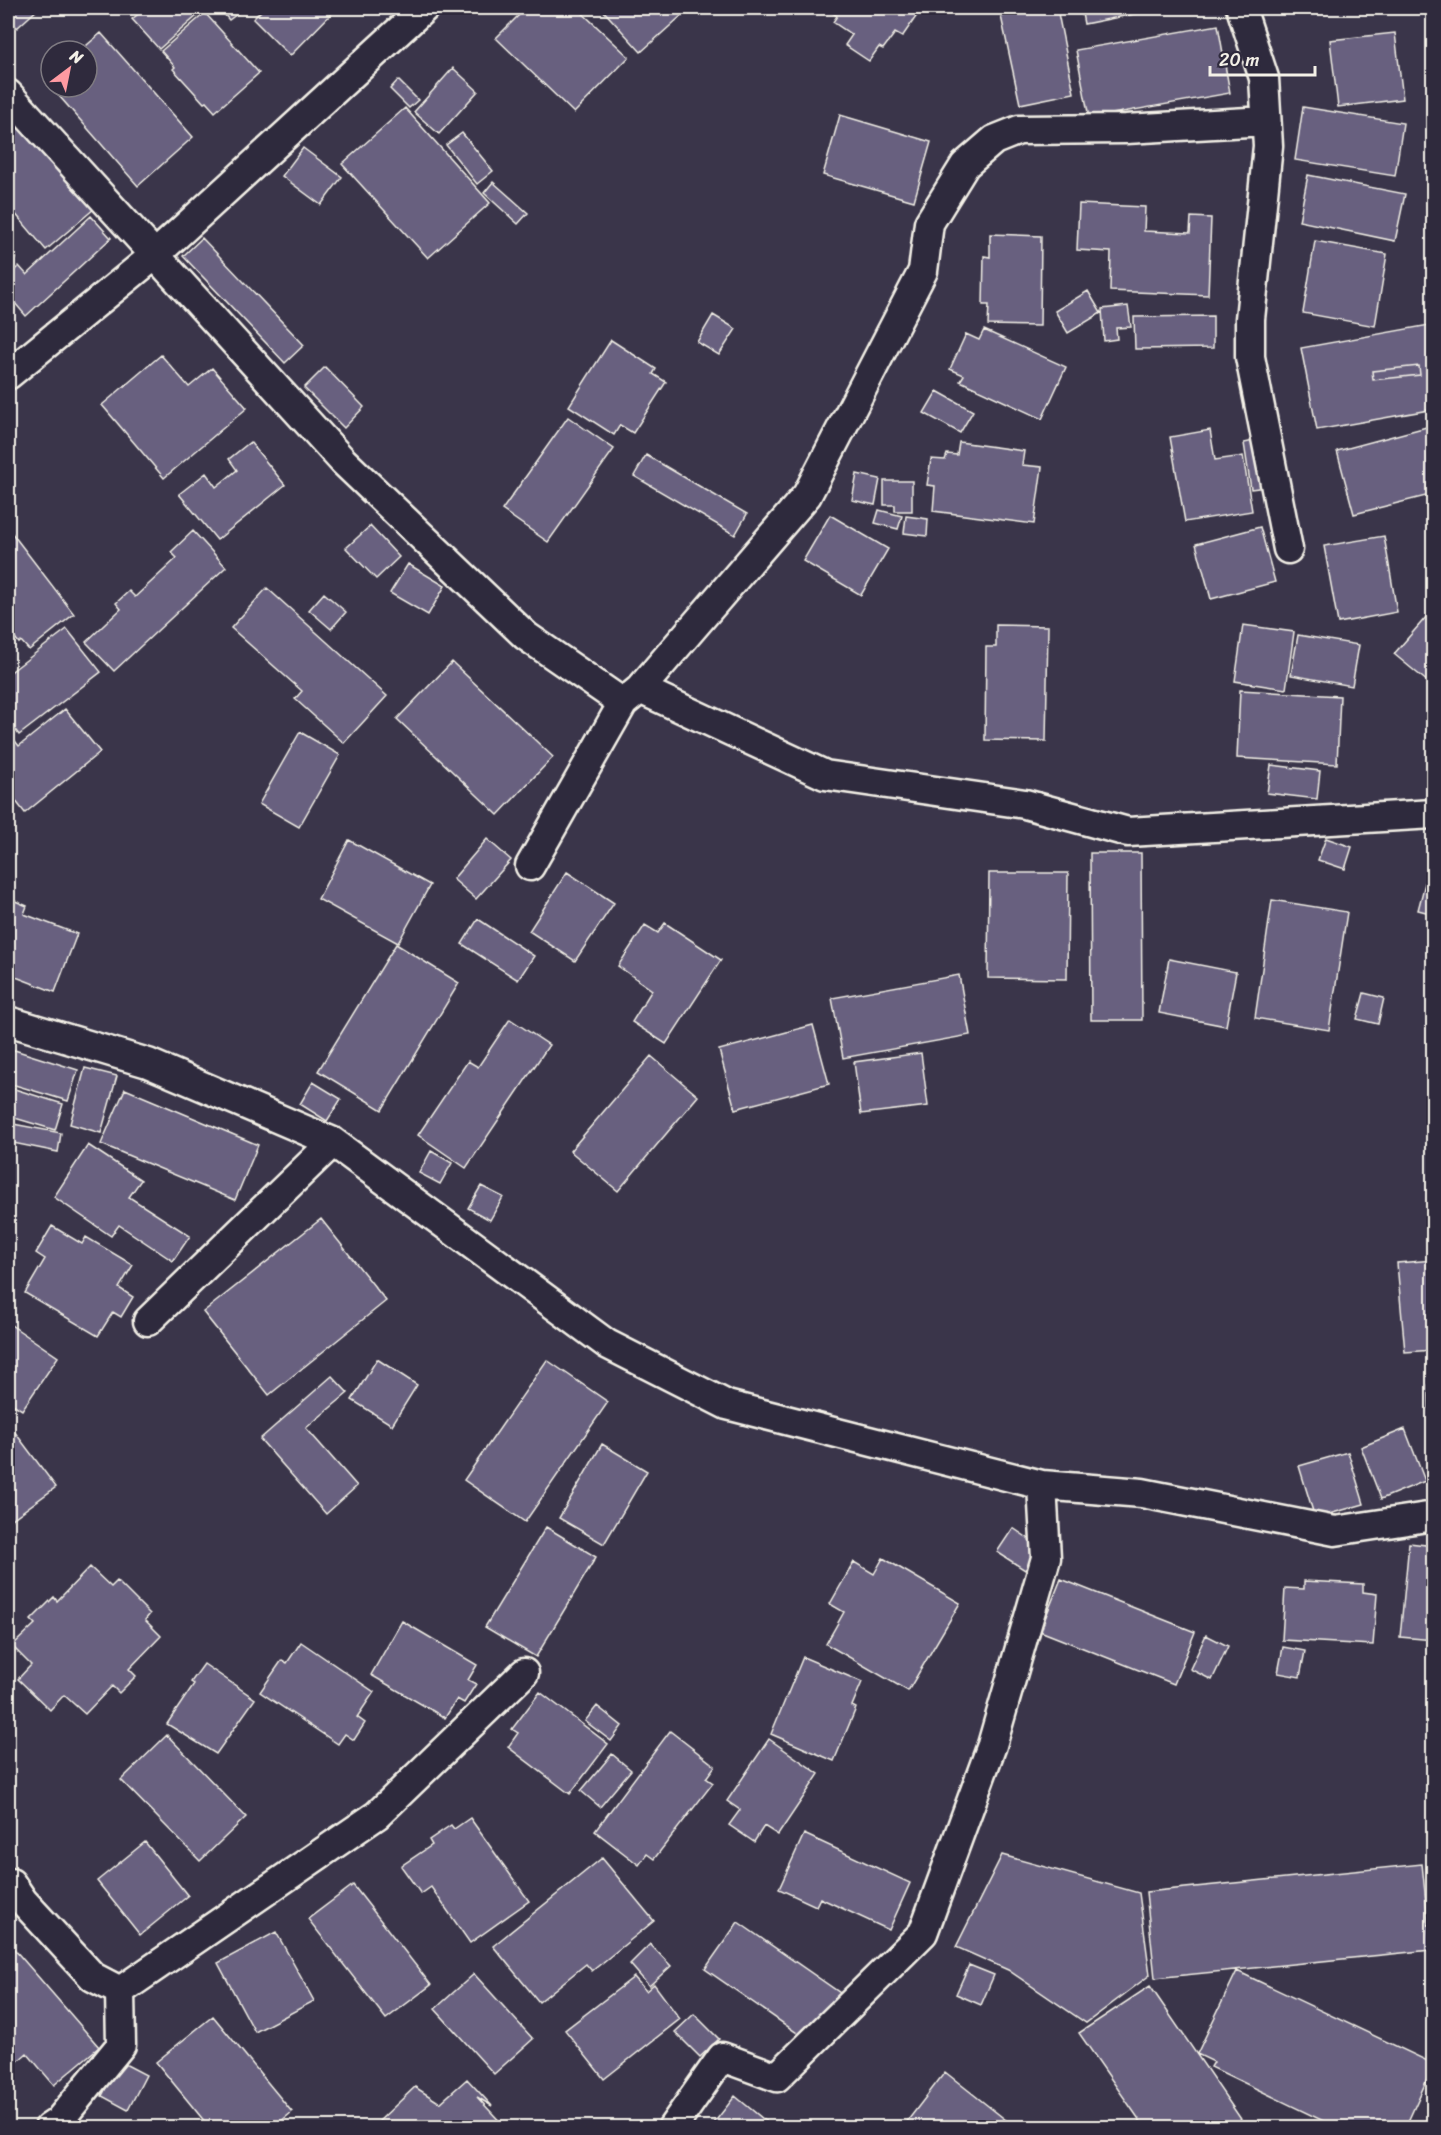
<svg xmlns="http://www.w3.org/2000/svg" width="1441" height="2135" viewBox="0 0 1441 2135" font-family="Sriracha,sans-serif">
<rect width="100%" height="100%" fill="#3a354a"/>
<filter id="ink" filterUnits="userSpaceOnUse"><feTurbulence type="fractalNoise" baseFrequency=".0167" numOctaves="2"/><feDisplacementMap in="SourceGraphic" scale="12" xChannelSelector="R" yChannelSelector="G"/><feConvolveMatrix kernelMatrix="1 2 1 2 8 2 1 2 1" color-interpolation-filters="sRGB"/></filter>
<g filter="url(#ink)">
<path fill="#67617f" stroke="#f4f1e8" stroke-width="1.5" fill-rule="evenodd" d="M8,8H39L17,28L8,18Z
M146,8H206L159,49L132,19Z
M219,8H245L229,20Z
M264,8H337L290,56L253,19Z
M526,8H577L629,57L574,113L496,38Z
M601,8H690L641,52Z
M825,8H922L902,37L895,33L883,49L879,47L869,61L845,45L852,35L833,22L837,16Z
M1045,8H1057L1074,93L1020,104L1001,16Z
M1081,8H1164L1084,24Z
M205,13L259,73L215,112L206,102L204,103L173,69L175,67L161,51Z
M1218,25L1230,93L1089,118L1076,50Z
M101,33L193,137L138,186L46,81L51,77V87H87V51H80Z
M1395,33L1403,99L1338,107L1330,40Z
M453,68L478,91L439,134L414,112Z
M398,80L418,100L409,108L390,89Z
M8,107L95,208L46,250L8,205Z
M1303,107L1403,123L1395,176L1295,160Z
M405,108L490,203L428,258L342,164Z
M840,115L931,142L914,201L823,175Z
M462,133L493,171L477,184L446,145Z
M303,148L342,177L321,205L282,176Z
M1308,175L1405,194L1395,241L1299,221Z
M493,182L528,213L518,224L484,193Z
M1079,204L1145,207L1144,231L1190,233L1191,217L1211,218L1208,295L1110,291L1111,252L1077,250Z
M91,216L111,238L26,316L8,295V276L19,266L27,275Z
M990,234L1041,236L1040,326L988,325L989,305H983L984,256L990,257Z
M202,238L304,345L285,363L183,256Z
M1315,241L1387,254L1375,326L1303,313Z
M8,250L16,258L8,268Z
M1088,291L1101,313L1068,333L1055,311Z
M1128,306L1131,327L1116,328L1117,339L1104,341L1102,309Z
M713,315L736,329L719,355L697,342Z
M1213,316V348L1135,349L1134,317Z
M1429,325L1434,351V409L1317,430L1301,348ZM1419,366L1420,375L1373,380L1372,371Z
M984,330L1066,367L1042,419L960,381L964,375L950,369L966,334L979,340Z
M611,340L656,369L653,374L666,382L633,433L620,425L614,435L569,406Z
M161,355L189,387L212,368L247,408L164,478L102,405Z
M1419,366L1420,375L1373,380L1372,371Z
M325,367L364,407L344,428L304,388Z
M937,391L973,411L960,433L924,413Z
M568,417L614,449L548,542L502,510Z
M1434,425V494L1354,514L1337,451Z
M1210,430L1215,460L1243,456L1252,511L1185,522L1170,437Z
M1259,440L1266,487L1251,489L1244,443Z
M250,442L285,485L217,540L179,494L206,473L216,487L237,470L229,459Z
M959,442L1024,451L1022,465L1042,467L1034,524L933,511L935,486L927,485L931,459L945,460L947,454L957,455Z
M646,455L747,514L735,535L634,476Z
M857,474L880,479L875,505L852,500Z
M884,481H912V511H895V505H884Z
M879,510L902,516L898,529L875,523Z
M830,515L888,549L861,595L803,561Z
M906,516L928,519L927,536L904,533Z
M370,526L399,557L376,579L346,548Z
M1260,527L1275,582L1211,599L1196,544Z
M8,528L74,614L29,650L21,641L19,643L8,629Z
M193,531L226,567L114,671L86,642L121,609L116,603L129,591L135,597L177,558L171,552Z
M1384,536L1397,612L1338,623L1324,546Z
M408,564L445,586L428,615L390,593Z
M267,588L387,696L344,743L295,699L302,691L231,628Z
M324,593L346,612L331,629L309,610Z
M1434,608V687L1394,654Z
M996,625L1048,626L1046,741L985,740L986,647H996Z
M1243,625L1294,632L1286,689L1235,681Z
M67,629L101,672L19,735L8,720V708L11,705L8,700V674Z
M1298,635L1359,645L1352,686L1291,675Z
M452,662L553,757L498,815L397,719Z
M1240,690L1340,696L1337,764L1237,758Z
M65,709L100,752L25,813L8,791V732L19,746Z
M300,732L340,755L299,827L259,804Z
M1271,765L1320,771L1317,799L1267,793Z
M1326,838L1352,847L1345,869L1318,860Z
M487,839L511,860L476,899L453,879Z
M349,840L430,885L398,943L318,899Z
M1090,853H1141L1142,1020H1091Z
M1429,868L1434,869V914L1418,910Z
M567,872L614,903L575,961L529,931Z
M989,873H1068L1067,979L988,978Z
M8,898L27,906L24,914L77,934L55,992L8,974Z
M1272,900L1347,912L1329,1030L1255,1018Z
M478,919L534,956L518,980L462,944Z
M665,923L721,960L666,1044L632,1022L652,990L618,966L645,925L658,933Z
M396,944L459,983L382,1110L318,1071Z
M1169,959L1236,972L1226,1026L1159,1013Z
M959,975L970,1035L843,1058L832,998Z
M1364,993L1384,998L1378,1024L1357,1019Z
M510,1019L549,1045L466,1168L418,1135L468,1061L478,1067Z
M813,1025L829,1084L735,1109L719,1050Z
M8,1048L78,1070L68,1101L8,1083Z
M921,1053L928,1106L861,1114L854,1062Z
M651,1056L698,1096L618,1191L570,1151Z
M85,1068L117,1076L101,1133L70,1124Z
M313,1082L341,1099L327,1121L300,1104Z
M8,1087L63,1104L55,1130L8,1116Z
M125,1089L258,1145L235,1200L101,1144Z
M8,1123L61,1133L58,1152L8,1142Z
M88,1145L141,1180L129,1197L190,1236L173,1261L119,1225L111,1236L54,1197Z
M431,1151L452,1163L440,1184L419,1173Z
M481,1186L503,1197L490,1220L468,1208Z
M321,1219L386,1301L269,1395L203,1312Z
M52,1226L82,1244L86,1237L133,1265L119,1288L133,1297L121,1317L113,1312L98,1336L25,1293L45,1259L36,1253Z
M1434,1260V1350L1405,1352L1397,1263Z
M8,1323L58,1357L22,1410L8,1401Z
M377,1359L417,1385L392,1425L352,1400Z
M547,1360L608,1402L525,1522L464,1480Z
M332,1376L348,1393L306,1428L357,1486L326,1514L260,1439Z
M1429,1385H1434V1437H1430Z
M8,1423L56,1487L8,1522Z
M1405,1429L1425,1481L1381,1499L1361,1447Z
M602,1444L647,1471L604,1544L559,1518Z
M1348,1452L1364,1504L1315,1518L1299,1466Z
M546,1527L596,1557L536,1657L485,1627Z
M1013,1528L1041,1547L1025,1570L997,1552Z
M1409,1543L1434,1546V1640L1400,1637Z
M883,1558L960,1603L908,1691L826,1644L844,1612L830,1604L854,1562L874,1574Z
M90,1567L111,1587L117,1581L150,1614L145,1620L161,1636L129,1669L136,1676L119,1693L112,1686L85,1714L64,1695L50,1710L18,1679L31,1665L12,1646L35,1624L31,1620L54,1597L57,1601Z
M1061,1579L1195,1632L1174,1684L1040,1631Z
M1304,1581L1363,1584V1592L1377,1594L1373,1645L1282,1640L1285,1588L1304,1589Z
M402,1621L477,1665L468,1680L476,1684L464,1703L457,1699L445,1718L371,1675Z
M1206,1635L1228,1646L1212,1680L1190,1669Z
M301,1642L374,1692L357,1717L365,1723L354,1740L345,1734L338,1744L260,1692L282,1660L287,1663Z
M1283,1647L1305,1651L1300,1677L1278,1673Z
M803,1657L862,1682L852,1706L856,1708L834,1761L771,1734Z
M204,1664L255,1699L216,1754L167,1724L194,1684L191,1682Z
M540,1692L608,1744L570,1794L508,1747L518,1733L512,1729Z
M597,1706L622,1726L611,1741L585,1721Z
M670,1731L715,1766L706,1778L713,1783L654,1859L647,1854L639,1865L595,1831Z
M167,1735L246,1817L200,1861L121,1780Z
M769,1739L819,1774L778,1835L764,1826L754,1842L729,1825L740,1810L727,1801Z
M612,1754L631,1770L600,1807L581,1791Z
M470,1818L529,1901L470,1943L431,1887L421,1894L401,1866L432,1845L429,1840L451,1825L454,1829Z
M804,1834L910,1883L889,1930L820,1898L816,1906L779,1889Z
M145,1842L188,1896L140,1935L97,1881Z
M1002,1855L1139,1893L1150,1975L1086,2023L1008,1970L956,1947Z
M602,1858L654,1921L592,1971L586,1964L539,2002L493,1946Z
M1422,1864L1431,1950L1155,1978L1146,1892Z
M353,1885L431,1985L386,2019L308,1919Z
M738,1922L843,1995L810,2042L705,1969Z
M276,1932L314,2001L255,2032L218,1963Z
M8,1942L99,2047L54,2085L27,2053L18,2061L8,2049Z
M650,1944L671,1966L649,1986L630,1964Z
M969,1965L994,1975L981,2005L956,1994Z
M1237,1971L1434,2064L1405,2128H1338L1211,2067L1214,2062L1197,2054Z
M474,1974L533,2039L494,2074L435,2009Z
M634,1977L646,1991L654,1984L680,2019L604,2079L565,2030Z
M1150,1986L1247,2128H1145L1079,2033Z
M694,2014L719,2039L700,2057L675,2032Z
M213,2016L292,2112L273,2128H210L156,2062Z
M119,2061L146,2075L128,2110L102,2096Z
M945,2072L1016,2128H902Z
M467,2079L492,2106L477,2097L506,2128H383L378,2122L415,2087L440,2103Z
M735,2096L774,2128H710Z"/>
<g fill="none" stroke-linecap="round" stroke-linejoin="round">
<g stroke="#f4f1e8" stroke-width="33">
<path id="street" d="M1241,8L1264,78L1268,146L1250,319V357L1288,549
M8,94L343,461L526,636L623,703L640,689L825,775L1025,804L1128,832L1434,814
M8,375L155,255L424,8
M640,689L807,495L923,271L929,223L965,165L994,140L1019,130L1126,129L1266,121
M530,866L623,703
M8,1021L148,1063L333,1142L607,1344L727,1405L1042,1485L1142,1493L1335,1531L1434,1516
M148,1321L333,1142
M8,1884L11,1883L23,1901L93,1977L120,1991L121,2045L58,2122L49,2128
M120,1991L377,1815L524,1673
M672,2128L722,2057L777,2077L923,1933L992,1745L1046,1558L1042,1485"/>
</g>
<use href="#street" stroke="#2f2a3d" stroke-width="28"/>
</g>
</g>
<rect width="1441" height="2135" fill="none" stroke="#2f2a3d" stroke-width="30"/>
<rect x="15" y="15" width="1411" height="2105" fill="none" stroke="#f4f1e8" stroke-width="2" filter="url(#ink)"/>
<g transform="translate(69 69) rotate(32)"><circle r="28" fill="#2f2a3d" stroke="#7e7a81" stroke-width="1.5"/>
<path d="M0-4.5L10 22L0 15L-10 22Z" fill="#ff9aa2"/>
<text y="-9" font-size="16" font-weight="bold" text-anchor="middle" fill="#f4f1e8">N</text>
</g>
<path d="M1210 66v9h105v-9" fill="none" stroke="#f4f1e8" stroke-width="3"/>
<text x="1219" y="66" font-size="18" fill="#f4f1e8" stroke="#2f2a3d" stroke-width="4.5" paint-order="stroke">20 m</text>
</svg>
